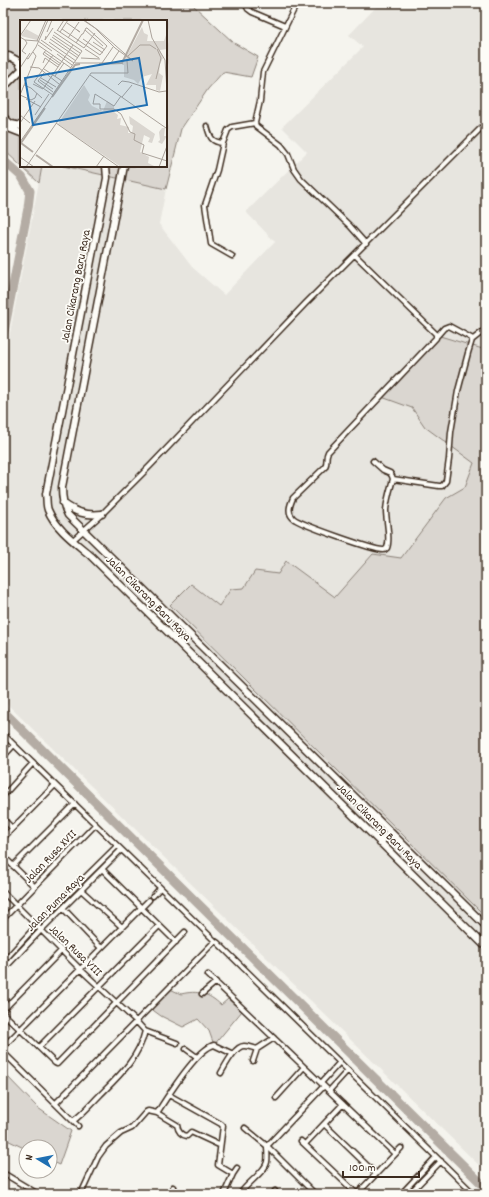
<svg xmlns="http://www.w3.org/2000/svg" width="489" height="1197" viewBox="0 0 489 1197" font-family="Dekko,sans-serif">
<rect width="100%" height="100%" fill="#f5f4ee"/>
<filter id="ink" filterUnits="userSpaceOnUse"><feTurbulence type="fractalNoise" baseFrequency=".025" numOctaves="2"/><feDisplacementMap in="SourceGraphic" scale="8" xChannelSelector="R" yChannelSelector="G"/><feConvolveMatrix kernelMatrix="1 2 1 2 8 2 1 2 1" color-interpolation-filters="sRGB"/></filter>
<g filter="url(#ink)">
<path fill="#e7e5df" d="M380,3H486V1172L3,700V369L42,166H63L166,189L159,224L192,267L224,295L275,242L246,212L307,152L282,127L363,47L349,35Z"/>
<path fill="#dad6d0" stroke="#8a8077" d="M3,3H193L194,6L234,43L258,57L251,77L223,72L208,89L181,129L166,189L63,166H166V21H21V166L3,149Z
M21,166H42L39,183Z
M440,336L486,350V917L170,605L191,584L219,606L231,589L244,588L255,571L278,574L286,561L335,597L373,554L401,558L446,498L465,487L474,463L425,427L412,408L379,396Z
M170,989L181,994C198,990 208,993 221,1005L228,999L242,1011L214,1045L209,1031L198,1019L183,1027L161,1016L150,1008Z
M3,1072L38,1108L71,1131L59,1165L50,1161V1147H26V1149L3,1138Z"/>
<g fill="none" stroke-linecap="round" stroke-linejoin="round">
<path stroke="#b4aca4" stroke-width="9" d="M3,160L22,177L30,191L28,208L3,337
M3,711L486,1188"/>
<g stroke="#3b2a1e" stroke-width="7">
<path id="street" d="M245,3L248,9L252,12L285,26
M297,3L263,72L260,101L255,123L256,126L281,145L288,154L294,169L301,179L350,226L366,244
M207,126C210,137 211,142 223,143
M355,255L436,334V338L328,452C325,457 328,462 325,467L293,498C290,505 287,512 293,518C299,524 376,551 384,550C385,550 386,549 387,548C391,538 386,522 386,510C387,499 390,490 393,479L439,486H442L446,481L449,459L451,432L458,391L468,353L472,340L486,329
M232,256L211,244L205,205L217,170L223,143L228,130L232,127L255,123
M437,336L444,328L449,326L473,339
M373,461L383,470L390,473L392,476L393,479
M73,540L102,514L150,466L305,304L486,123
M3,734L215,941
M3,757L14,745
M3,796L33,763
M3,819L12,828
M3,838L55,785
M3,856L35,887
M13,866L75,804
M102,869L176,942
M81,890L91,899
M3,892L80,969L136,1021L145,1031C139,1058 118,1077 100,1095C91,1104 83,1114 73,1121
M153,896L160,888
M92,900L122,927
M63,908L101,948
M3,919L95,825
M3,962L37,925L117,846
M3,970L41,930L121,850
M208,975L395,1154
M202,994L216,982
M3,1010L62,950
M3,1013L55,1063L57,1064L185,932
M145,1031L177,1043
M3,1047L149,900
M39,1047L159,926
M186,1049L197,1057
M3,1052L78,1126
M253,1061L257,1049
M221,1073C225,1066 235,1046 244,1046C248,1046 254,1048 257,1049L274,1038
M321,1083L340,1062
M329,1091L348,1070
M169,1095L221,1124L223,1126L218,1165L233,1174L224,1194
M276,1098L304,1067
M56,1103L215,941L218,943L474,1194
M157,1113L177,1125C178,1131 180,1135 187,1136L191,1132L219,1145
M324,1124L376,1174
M245,1128L267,1146L315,1194
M301,1141L357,1194L401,1148
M305,1144L343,1104
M3,1173L38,1194
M233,1174L237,1168
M275,1191L277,1194
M81,1194L98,1157L106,1146L121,1133L132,1128L146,1112L148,1111L157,1113C167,1097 197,1049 214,1045L233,1054
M169,1194L173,1187
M240,1194C246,1184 265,1172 267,1162C268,1157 267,1151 267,1146L324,1086
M401,1194L436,1157
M409,1194L441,1161
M451,1194L452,1193"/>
</g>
<g stroke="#3b2a1e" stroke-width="9">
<path id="secondary" d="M3,62L9,56L18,61L21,66
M3,88L21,70
M3,117L11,124L21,126
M3,126L21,133
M106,166L107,178L46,494C47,499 46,505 48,510C56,529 76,543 91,556L486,947
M124,166L62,487C62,498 63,506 68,515L486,926
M63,503C75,512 86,516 102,514
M380,843L390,832"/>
</g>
<use href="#street" stroke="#fdfcf7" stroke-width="4"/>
<use href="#secondary" stroke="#fdfcf7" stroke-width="6"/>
</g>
</g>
<g text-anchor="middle" stroke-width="3.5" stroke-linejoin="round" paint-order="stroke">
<g font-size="12" fill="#3b2a1e" stroke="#fdfcf7">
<text transform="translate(75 286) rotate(-79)" y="4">Jalan Cikarang Baru Raya</text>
<text transform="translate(149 598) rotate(45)" y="4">Jalan Cikarang Baru Raya</text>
<text transform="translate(380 826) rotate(45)" y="4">Jalan Cikarang Baru Raya</text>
<text transform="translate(50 856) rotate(-46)" y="4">Jalan Rusa XVII</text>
<text transform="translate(55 902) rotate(-45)" y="4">Jalan Puma Raya</text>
<text transform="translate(76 950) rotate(44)" y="4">Jalan Rusa VIII</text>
</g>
</g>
<g transform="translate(20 20)">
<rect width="147" height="147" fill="#f5f4ee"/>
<path d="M122,7L124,13L128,15L127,21H144L147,12V29L140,30L143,38L140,44L139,53L143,56L140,71L136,70V65H126L132,54L122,57L118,64L114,60L104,57V45H102ZM6,9L19,16L17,20L1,16ZM64,65L70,75L68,80L72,86L83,91L87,81L94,86V92L98,95L97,99L101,98L100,105L109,107L108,113H112L113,106L110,104L109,96L135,114L132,123L128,122L130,118L124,115L120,132L129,137L128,143L136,147H101L38,104ZM142,108H145L144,116H147L142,124L138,122L140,120L139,112Z" fill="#dad6d0"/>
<path fill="none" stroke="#b4aca4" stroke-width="2" d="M79,44L102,43L123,0M32,77L55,45L60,44M13,132L1,123L25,88M16,135L33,147"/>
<path fill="none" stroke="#aba39b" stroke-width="1" d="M63,0L75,8L95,28L113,41L78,10L64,0M128,0L132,18L145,40L147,72M47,3L60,12L57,10M42,9L58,20L80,35L87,26L67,8H66L63,14H62L56,23M37,10L64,28L75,13M65,10L83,26M37,11L44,0M27,12L32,0M40,12L48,0M33,15L60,33M0,16L11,0M26,16L25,20L33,8M0,17L5,20L18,21L32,31M32,17L59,36M48,18L59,2M30,19L58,38M63,19L83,33M5,20L7,23L2,31L6,34M21,20L54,43M17,21L26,0M29,22L56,41M73,22L85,30M18,25L51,48M65,29L79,38M26,30L23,34L39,45M24,32L41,44M37,34L52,45M108,36L120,25H130L136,29M6,38L8,39L16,27L28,0M61,38L80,39M23,43L25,38L38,47M55,43H91L99,31M82,43L93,27M10,47L19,48L39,64M0,48L10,33M24,49L42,61M24,53L18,61L33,72M70,55L146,108M35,56L44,43M21,58L36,67M136,59L141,38L137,29M20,60L33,69M14,62L33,35M13,64L23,69L53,25M4,65L11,68L22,78M98,65L102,61L109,62L139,72L146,71M33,74L62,31L34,12M0,75L16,36L13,32M0,75L11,80L15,78L17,73M101,76L94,86L75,74L73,84H80V89H94L101,94L110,112L115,114L114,120L124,125L122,133L147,141M102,77L112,65M6,79L21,87M0,95L10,103M15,95L29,74M0,103L15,81M36,103L99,147M0,122L33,75L14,62M0,137L14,147M6,147L71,53H108L107,41L110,39M76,147L84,136M139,147L147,126"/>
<path fill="#1f6fb2" fill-opacity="0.15" stroke="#1f6fb2" stroke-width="2" d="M119,38L127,85L13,105L5,58Z"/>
<rect width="147" height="147" fill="none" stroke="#3b2a1e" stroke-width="2"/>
</g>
<rect width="489" height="1197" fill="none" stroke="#fdfcf7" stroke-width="16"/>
<rect x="8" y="8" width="473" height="1181" fill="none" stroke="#3b2a1e" stroke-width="1.5" filter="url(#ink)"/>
<g transform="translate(38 1159) rotate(280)"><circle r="19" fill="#fdfcf7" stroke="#afa8a0"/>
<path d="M0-3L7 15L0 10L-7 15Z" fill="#1f6fb2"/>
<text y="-6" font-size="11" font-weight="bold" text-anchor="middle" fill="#3b2a1e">N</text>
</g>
<path d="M343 1171v6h76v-6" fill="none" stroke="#3b2a1e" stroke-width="2"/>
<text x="349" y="1171" font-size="12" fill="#3b2a1e" stroke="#fdfcf7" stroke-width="3" paint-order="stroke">100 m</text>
</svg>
